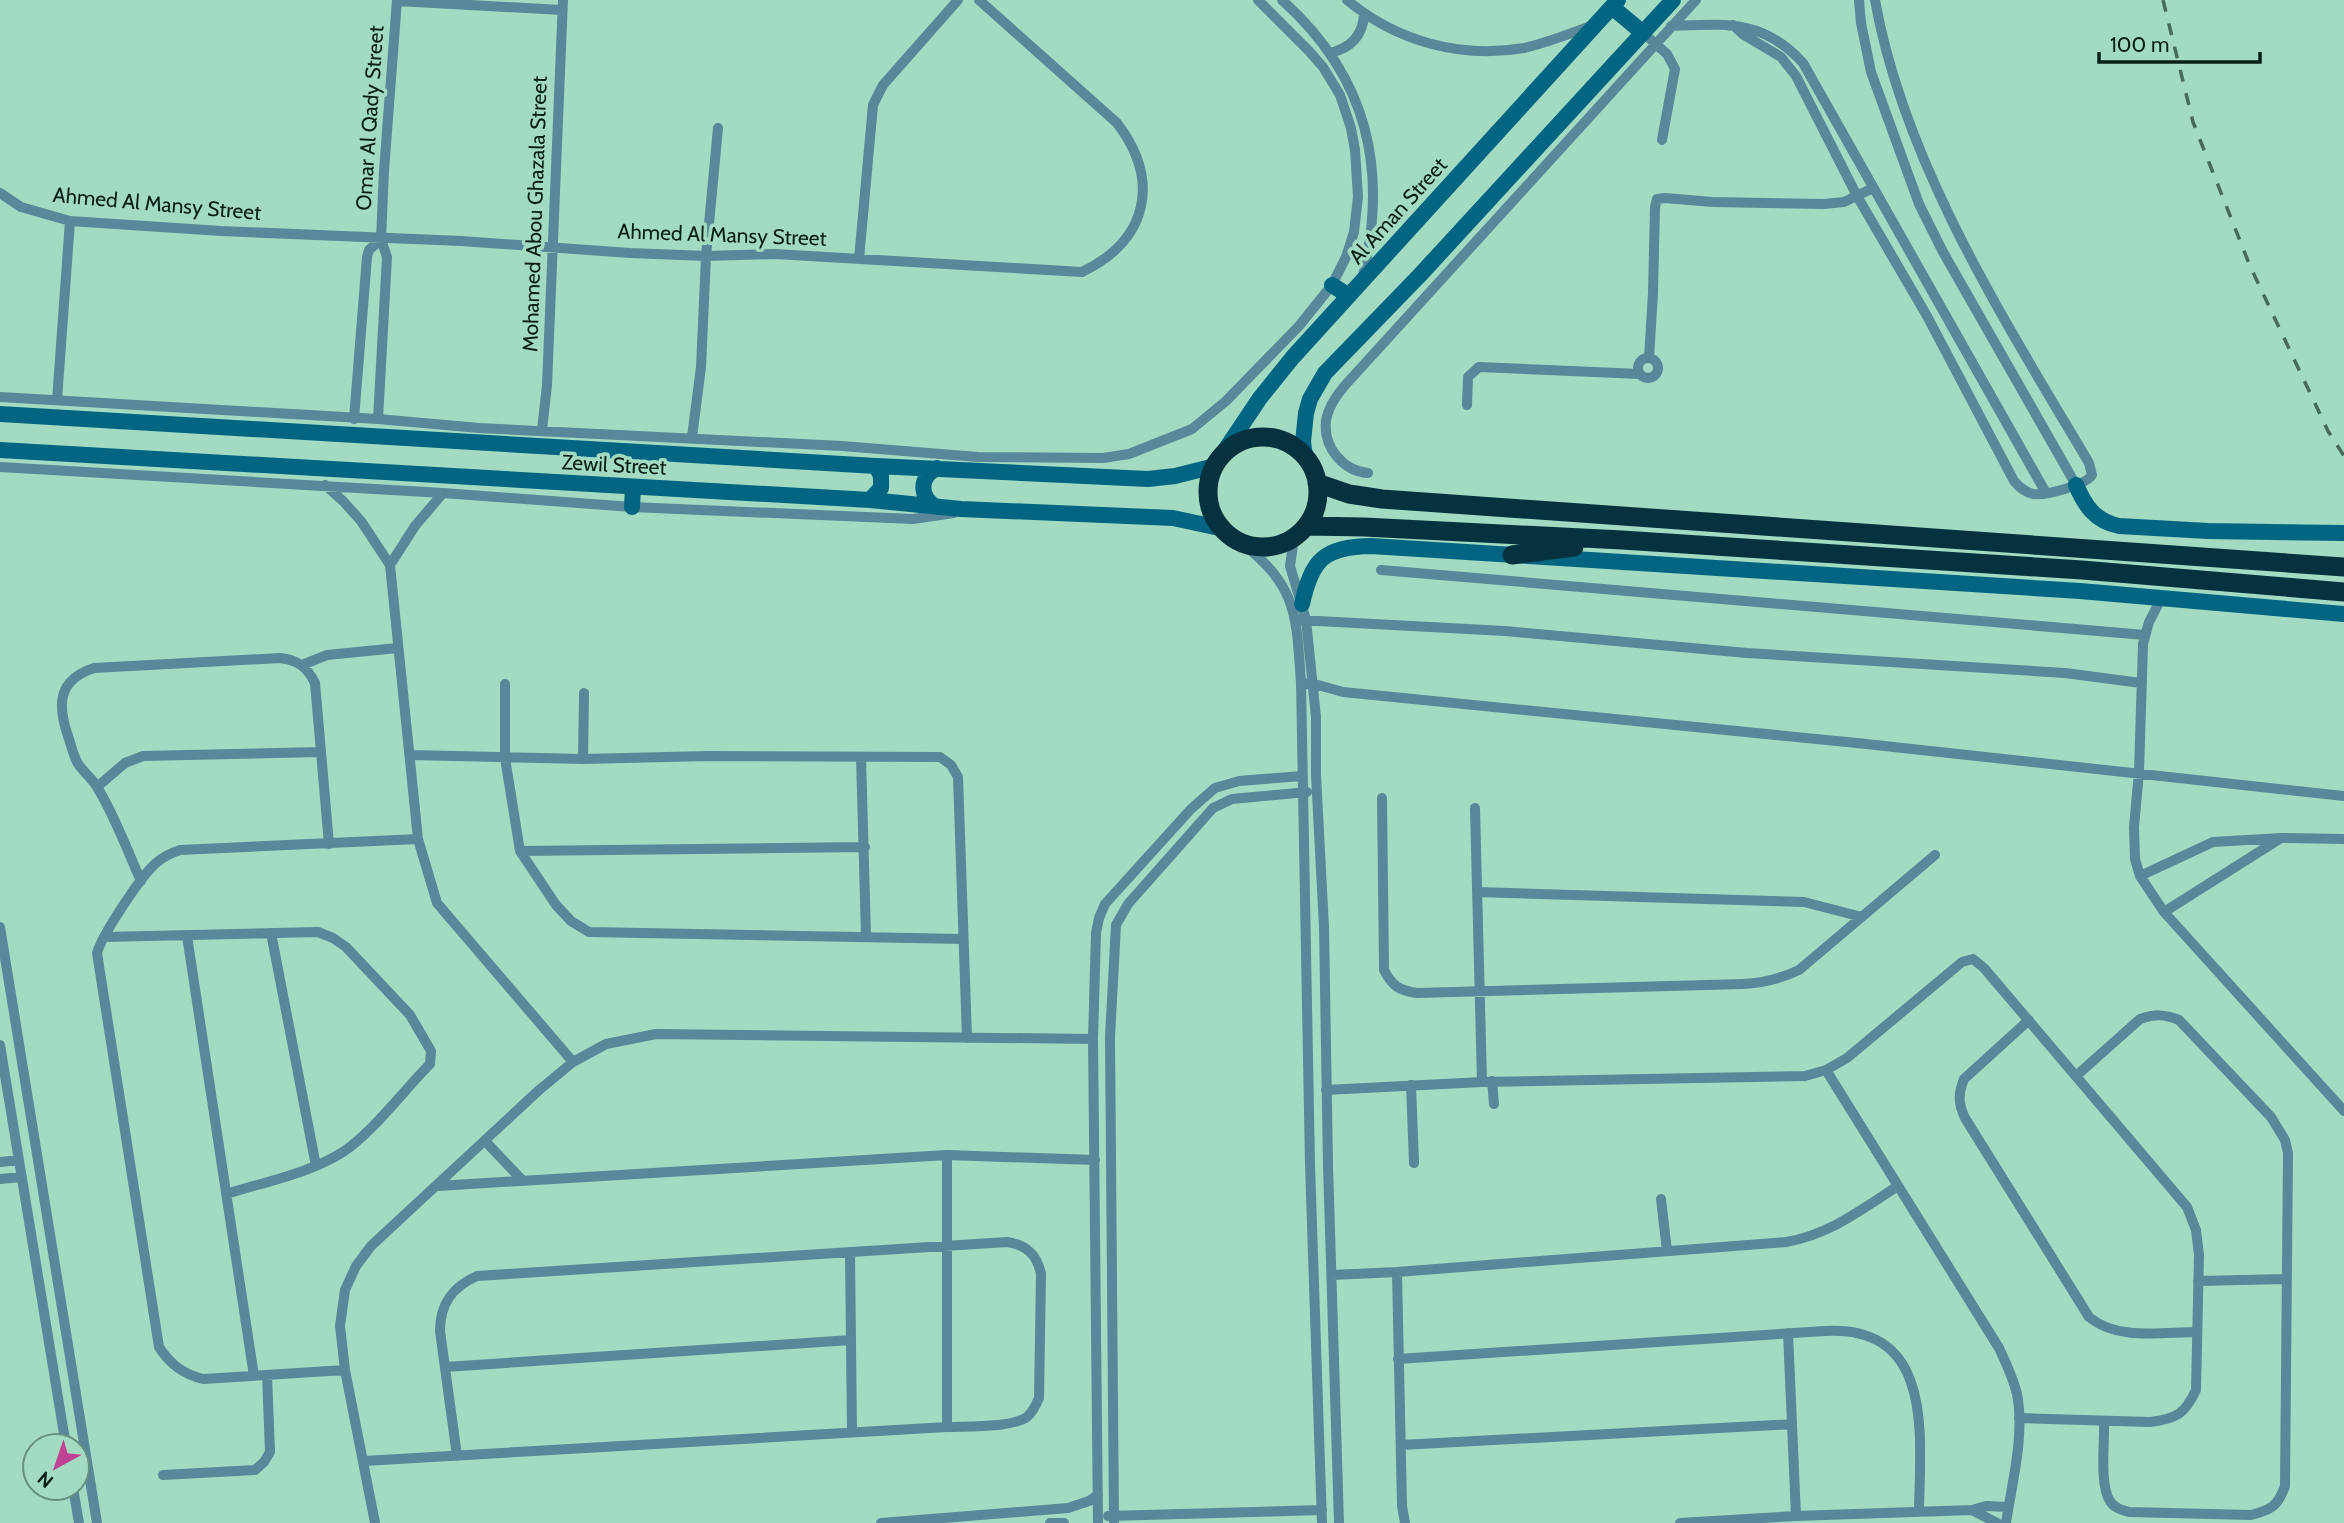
<svg xmlns="http://www.w3.org/2000/svg" width="2344" height="1523" viewBox="0 0 2344 1523" font-family="Cabin,sans-serif">
<rect width="100%" height="100%" fill="#a3dbc2"/>
<g fill="none" stroke-linecap="round" stroke-linejoin="round">
<path stroke="#58889a" stroke-width="10" d="M1282,0C1368,77 1389,170 1362,280
M1347,0C1396,41 1460,59 1524,48C1546,43 1569,34 1591,26
M1859,0L1861,23L1871,72L1919,204L1943,252L2076,485
M397,1L562,10
M1733,25L1744,35L1781,57L1796,76L1857,196L1927,316L2014,481C2019,487 2025,492 2033,494C2045,496 2086,485 2092,475L2089,463C2005,321 1904,164 1875,0
M1671,26C1725,24 1763,19 1803,63L2046,493
M1650,39L1667,54L1675,69L1662,140
M1330,53C1351,48 1363,36 1364,14
M0,193L21,207L70,221L221,231L461,241L630,253L706,256L775,254L1082,272C1148,240 1161,181 1117,123L979,0
M859,259L873,105L883,85L958,0
M1649,358L1653,293L1655,207L1657,199L1665,198L1712,202L1824,204L1844,202L1873,188
M1638 368a10 10 0 1 1 20 0a10 10 0 1 1-20 0Z
M0,397L378,419L479,428L842,446L978,457L1103,458L1129,454L1192,429L1226,401L1299,326L1332,285L1346,257L1354,232L1358,197L1355,150L1351,128L1340,95L1323,67L1309,51L1258,0
M57,400L70,221
M1467,405L1468,377L1479,367L1640,374
M354,419L367,257L369,250L381,239
M378,419L387,257L381,239L384,171L397,0
M542,430L547,385L563,0
M692,437L701,367L706,256L718,128
M0,467L443,493L632,507L913,519L954,513
M1368,473C1343,471 1323,447 1326,421C1328,406 1338,393 1348,382L1696,0
M325,485L343,501L361,521L390,565L418,839L437,903L573,1062
M1298,534L1293,545L1290,566L1306,620L1316,717V775L1324,927L1328,1165L1339,1523
M1239,541C1298,586 1296,614 1301,683L1310,1165L1322,1523
M390,565L415,526L443,493
M1381,570L2145,635
M2162,597L2149,622L2143,644L2139,772L2134,827L2135,859L2140,876L2164,912L2344,1111
M1299,620L1505,631L1747,653L2065,673L2141,683
M302,665L327,655L398,648
M1301,683L1318,685L1343,692L1857,743L2344,796
M505,684V758L520,851L556,905L571,921L589,932L963,939
M410,755L583,759L708,756L940,757L951,765L958,777L967,1038
M861,757L866,936
M583,759L584,693
M97,787L125,763L143,756L321,752
M1382,798L1384,970C1392,986 1400,991 1417,993L1743,984C1764,983 1780,979 1799,970L1935,855
M1475,808L1482,1082
M520,851L865,847
M2140,876L2213,842L2281,838L2344,839
M141,881C127,850 115,816 97,787C92,778 82,771 77,762C73,754 71,745 68,736C57,704 58,680 94,668L280,658C298,660 307,667 315,683L329,844
M1477,892L1804,902L1862,917
M2164,912L2281,838
M0,927L97,1523
M271,933L316,1166
M187,936L254,1376
M104,937L318,932L333,938L346,947L410,1015L431,1051L430,1064C405,1089 372,1133 343,1152C308,1174 264,1182 226,1194
M2029,1020L1964,1079C1958,1094 1958,1103 1965,1118L2089,1317C2118,1341 2162,1332 2197,1332
M0,1045L66,1446
M1826,1070L1999,1348C2006,1363 2013,1377 2017,1394C2025,1435 2012,1482 2006,1523
M2076,1076L2140,1019C2155,1014 2164,1014 2179,1020L2271,1117L2285,1140L2288,1153L2285,1486C2278,1506 2271,1510 2251,1515L2129,1512C2122,1510 2114,1508 2110,1501C2099,1485 2105,1440 2104,1421
M1492,1081L1494,1104
M1411,1085L1414,1163
M1326,1090L1482,1082L1805,1076L1826,1070L1847,1058L1962,962L1973,959L1984,968L2187,1207L2196,1230L2199,1255L2196,1390C2185,1414 2176,1419 2150,1422L2019,1418
M485,1141L522,1180
M947,1155V1427
M0,1162L19,1160
M0,1179L22,1177
M438,1186L947,1155L1095,1160
M1661,1199L1667,1251
M850,1252L852,1432
M1397,1272L1402,1506L1405,1523
M1332,1275L1397,1272L1786,1242C1829,1235 1862,1209 1898,1186
M2198,1281L2287,1279
M1788,1333L1796,1516
M1398,1359L1825,1331C1935,1325 1920,1436 1919,1512
M445,1367L851,1340
M345,1370L203,1379C183,1374 170,1364 159,1347L97,953C102,935 141,876 156,863C163,857 171,853 180,850L418,839
M1401,1445L1792,1424
M364,1461L947,1427C967,1426 1011,1428 1027,1417C1033,1412 1036,1405 1039,1398L1041,1274C1037,1255 1027,1245 1007,1242L477,1276C452,1287 440,1304 440,1331L457,1456
M163,1475L255,1470L264,1462L270,1452L267,1375
M73,1488L79,1523
M1972,1510L1997,1523
M1108,1516L1322,1510
M375,1523L345,1370L340,1326L345,1290L356,1266L371,1246L538,1091L573,1062L606,1044L656,1034L1093,1039
M881,1523L1068,1508L1089,1501L1098,1495
M1050,1523H1064
M1098,1523L1093,1039L1096,933L1099,918L1105,904L1191,809L1215,788L1239,781L1302,776
M1114,1523L1110,1037L1116,925L1128,904L1213,808L1232,799L1307,792
M1680,1523L1796,1516L1972,1510L1986,1506L2008,1507"/>
<path stroke="#036581" stroke-width="16" d="M1612,7L1643,33
M1332,285L1349,296
M0,414L876,466L1148,479L1175,476L1215,466
M0,450L870,500L961,509L1173,518L1224,529
M1305,456L1303,442L1306,413L1310,399L1325,373L1420,275L1673,0
M1219,459L1260,398L1293,357L1618,0
M2076,485C2085,506 2095,521 2119,526L2208,531L2344,533
M870,500L881,488V476L876,466
M632,507L633,487
M936,507C919,497 919,477 937,468
M1302,604C1312,559 1324,547 1371,546L2080,591L2344,614"/>
<path stroke="#063240" stroke-width="19" d="M1208 492a55 55 0 1 1 110 0a55 55 0 1 1-110 0Z
M1317,483L1349,494L1382,499L2344,567
M1306,526L1364,527L1622,540L2082,570L2344,592
M1512,555L1574,547"/>
<path stroke="#466a5b" stroke-width="3.5" stroke-dasharray="12 12" stroke-linecap="butt" d="M2163,0L2193,122L2250,266L2328,431L2344,456"/>
</g>
<g text-anchor="middle" stroke-width="7" stroke-linejoin="round" paint-order="stroke">
<g font-size="21" fill="#092017" stroke="#a3dbc2">
<text transform="translate(370 118) rotate(-86)" y="7">Omar Al Qady Street</text>
<text transform="translate(157 204) rotate(5)" y="7">Ahmed Al Mansy Street</text>
<text transform="translate(1398 211) rotate(-48)" y="7">Al Aman Street</text>
<text transform="translate(535 214) rotate(-88)" y="7">Mohamed Abou Ghazala Street</text>
<text transform="translate(722 235) rotate(2)" y="7">Ahmed Al Mansy Street</text>
<text transform="translate(614 465) rotate(3)" y="7">Zewil Street</text>
</g>
</g>
<g transform="translate(56 1467) rotate(220)"><circle r="33" fill="#a3dbc2" stroke="#65907e" stroke-width="2"/>
<path d="M0-5L12 26L0 18L-12 26Z" fill="#c04393"/>
<text y="-10" font-size="19" font-weight="bold" text-anchor="middle" fill="#092017">N</text>
</g>
<path d="M2099 52v10h161v-10" fill="none" stroke="#092017" stroke-width="3.5"/>
<text x="2110" y="52" font-size="21" fill="#092017" stroke="#a3dbc2" stroke-width="5" paint-order="stroke">100 m</text>
</svg>
